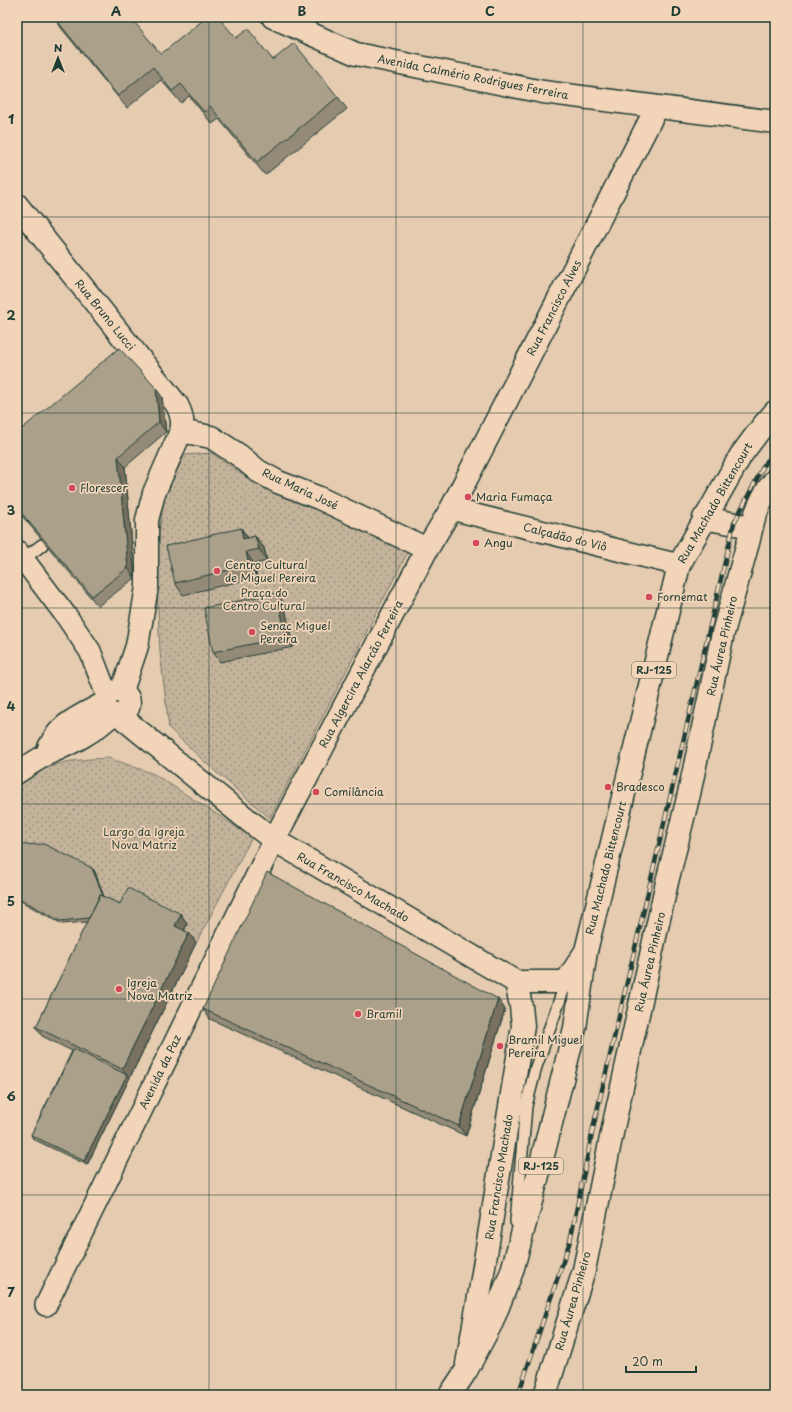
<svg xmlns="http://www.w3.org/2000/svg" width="792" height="1412" viewBox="0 0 792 1412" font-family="'Playpen Sans',sans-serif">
<defs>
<pattern id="grass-dots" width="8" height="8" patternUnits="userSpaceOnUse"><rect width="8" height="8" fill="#c4b39b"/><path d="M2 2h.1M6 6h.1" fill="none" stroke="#9f937f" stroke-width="1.8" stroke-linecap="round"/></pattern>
</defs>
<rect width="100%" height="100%" fill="#e5cbb0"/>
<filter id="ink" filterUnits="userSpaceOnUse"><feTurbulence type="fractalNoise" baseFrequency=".025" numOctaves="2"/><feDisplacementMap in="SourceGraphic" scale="8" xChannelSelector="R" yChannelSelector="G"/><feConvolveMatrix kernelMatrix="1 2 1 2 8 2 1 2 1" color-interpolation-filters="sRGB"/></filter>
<g filter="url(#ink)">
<path fill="url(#grass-dots)" stroke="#727868" d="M211,453L240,473L305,501L360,531L411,546L270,818L208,765L169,728L160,652L157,590L158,538L165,493L185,455Z
M109,758L154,774L252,837L196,943L126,914L17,849V787C49,761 70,760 109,758Z"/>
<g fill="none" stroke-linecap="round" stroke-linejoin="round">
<g stroke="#1f3d34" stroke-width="14">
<path id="lane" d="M23,559L42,545
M516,1222L526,1106L536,1067L566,982"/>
</g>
<g stroke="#1f3d34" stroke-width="24">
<path id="street" d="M451,509L679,565
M17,551L67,617L90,651L107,695
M46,755C54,725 79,716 104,703
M17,773C27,767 36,760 46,755C71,744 94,733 113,714
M46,1305L274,840"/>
</g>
<g stroke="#1f3d34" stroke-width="25">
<path id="secondary" d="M273,17L356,54L543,92L775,122
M17,205L177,405C181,413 184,421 181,431
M704,518L751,527
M105 703a12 12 0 1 1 24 0a12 12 0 1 1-24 0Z
M122,691L137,646L147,587V520L154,493L181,431L211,437L240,456L258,471L278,482L319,498L427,549
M119,715L248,820L274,840L516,982H566L586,951
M274,840L427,549L451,509L657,107
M467,1364L480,1291L523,1026L521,1006L516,982
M545,1395L584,1270L613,1128L667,882L689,794L723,633L749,539C753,518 761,496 775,480"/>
</g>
<g stroke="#1f3d34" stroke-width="25">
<path id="primary" d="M450,1395L466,1371L492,1322L512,1271L537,1179L575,1028L586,951L679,565L741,455L762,427L775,412"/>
</g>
<use href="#lane" stroke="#f2d4b8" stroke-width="11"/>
<use href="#street" stroke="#f2d4b8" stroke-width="21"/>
<use href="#secondary" stroke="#f2d4b8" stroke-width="22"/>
<use href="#primary" stroke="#f2d4b8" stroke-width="22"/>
<g stroke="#1f3d34" stroke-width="4.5">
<path id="rail" d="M518,1395L570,1241L594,1124L734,523L765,463L775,453"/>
</g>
<use href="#rail" stroke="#f2d4b8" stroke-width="3" stroke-dasharray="9" stroke-linecap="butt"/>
</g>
<path fill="#938a78" stroke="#1f3d34" d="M54,17L161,54L236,38L338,97L347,109L265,175L219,119L212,124L189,96L181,103L161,80L127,108L62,29Z
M162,397L166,432L125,467L135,578L98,606L17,510V433Z
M241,528L248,538L255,536L264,548L267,561L254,564L257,577L183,595L175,583Z
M284,603L293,647L220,662L213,652Z
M17,845L92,868L95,872L104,897L120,904L181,914L187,924L184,931L189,933L196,943L87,1165L33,1139L31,1135L72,1051L42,1036L36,1027L87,922L62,924L17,899Z
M203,1009H505L466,1136L210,1019Z"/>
<path fill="#787161" stroke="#1f3d34" d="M156,388L162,397L166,432L159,422Z
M118,457L125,467L135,578L128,568Z
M241,528L249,540L252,551L243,539Z
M255,536L264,548L267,561L259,549Z
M246,552L254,564L257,577L249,565Z
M277,593L284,603L293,647L286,637Z
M92,868L95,872L107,905L99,920Z
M181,914L187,924L182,936L175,926Z
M189,933L196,943L87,1165L84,1161L127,1075L122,1069Z
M498,999L505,1009L466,1136L459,1126Z"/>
<path fill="#aba18b" stroke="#1f3d34" d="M54,17H130L161,54L207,17H218L236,38L248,29L273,60L294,43L338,97L257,162L210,106L204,112L181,84L172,91L153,67L118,96Z
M119,348L156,388L159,422L118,457L128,568L92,596L17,508V433Z
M241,528L243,539L255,536L259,549L246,552L249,565L175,583L166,546Z
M277,593L286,637L213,652L204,608Z
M44,844L92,868L103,896L100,895L89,918L60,921L17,897V845Z
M267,872L498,999L459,1126L203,1009Z
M128,888L181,914L175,926L189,933L122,1069L36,1027L100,895L120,904Z
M74,1049L127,1075L84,1161L31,1135Z"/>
</g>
<path fill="none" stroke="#1f3d34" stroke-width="1" stroke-opacity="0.55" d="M209,17V1395M396,17V1395M583,17V1395M17,217H775M17,413H775M17,608H775M17,804H775M17,999H775M17,1195H775"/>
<g fill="#d1495b" stroke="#f2d4b8" stroke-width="1.5">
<circle cx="72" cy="488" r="4"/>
<circle cx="468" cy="497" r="4"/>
<circle cx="476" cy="543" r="4"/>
<circle cx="217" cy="571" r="4"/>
<circle cx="649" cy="597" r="4"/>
<circle cx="252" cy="632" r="4"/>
<circle cx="608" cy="787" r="4"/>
<circle cx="316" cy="792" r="4"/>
<circle cx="119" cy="989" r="4"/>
<circle cx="358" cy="1014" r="4"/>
<circle cx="500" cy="1046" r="4"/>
</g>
<g text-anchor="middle" stroke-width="3.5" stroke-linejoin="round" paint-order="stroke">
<g fill="#f2d4b8" stroke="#5e6a5c" stroke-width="1">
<rect x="632" y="662" width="44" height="16" rx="3"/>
<rect x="519" y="1158" width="44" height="16" rx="3"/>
</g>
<g font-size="10" font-weight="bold" fill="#1f3d34">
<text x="654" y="674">RJ-125</text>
<text x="541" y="1170">RJ-125</text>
</g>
<g font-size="11" fill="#1f3d34" stroke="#f2d4b8">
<text transform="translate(473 77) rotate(11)" y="4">Avenida Calmério Rodrigues Ferreira</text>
<text transform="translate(554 308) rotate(-63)" y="4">Rua Francisco Alves</text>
<text transform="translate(105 315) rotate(51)" y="4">Rua Bruno Lucci</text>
<text transform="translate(300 489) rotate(25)" y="4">Rua Maria José</text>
<text transform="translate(715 503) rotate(-60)" y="4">Rua Machado Bittencourt</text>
<text transform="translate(565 537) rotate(14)" y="4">Calçadão do Viô</text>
<text transform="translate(722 646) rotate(-77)" y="4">Rua Áurea Pinheiro</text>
<text transform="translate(361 674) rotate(-62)" y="4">Rua Algercira Alarcão Ferreira</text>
<text transform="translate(606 868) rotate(-76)" y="4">Rua Machado Bittencourt</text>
<text transform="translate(353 887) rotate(30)" y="4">Rua Francisco Machado</text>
<text transform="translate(650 962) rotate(-77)" y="4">Rua Áurea Pinheiro</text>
<text transform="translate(160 1072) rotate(-64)" y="4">Avenida da Paz</text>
<text transform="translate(499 1177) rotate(-81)" y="4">Rua Francisco Machado</text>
<text transform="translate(573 1301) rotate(-74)" y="4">Rua Áurea Pinheiro</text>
</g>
<g font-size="11" fill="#1f3d34" stroke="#f2d4b8" text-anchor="start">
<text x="80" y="492">Florescer</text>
<text x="476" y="501">Maria Fumaça</text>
<text x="484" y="547">Angu</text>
<text x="225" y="569">Centro Cultural<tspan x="225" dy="13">de Miguel Pereira</tspan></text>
<text x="657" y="601">Fornemat</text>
<text x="260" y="630">Senac Miguel<tspan x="260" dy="13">Pereira</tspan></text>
<text x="616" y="791">Bradesco</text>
<text x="324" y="796">Comilância</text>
<text x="127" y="987">Igreja<tspan x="127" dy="13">Nova Matriz</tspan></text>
<text x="366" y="1018">Bramil</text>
<text x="508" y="1044">Bramil Miguel<tspan x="508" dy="13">Pereira</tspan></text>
</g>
<g font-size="11" fill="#30493e" stroke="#f2d4b8">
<text x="264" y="597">Praça do<tspan x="264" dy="13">Centro Cultural</tspan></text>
<text x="144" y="836">Largo da Igreja<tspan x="144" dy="13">Nova Matriz</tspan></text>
</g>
</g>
<rect width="792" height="1412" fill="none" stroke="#f2d4b8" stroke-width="44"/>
<g transform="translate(58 58)" stroke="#f2d4b8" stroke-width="3" paint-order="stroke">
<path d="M0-3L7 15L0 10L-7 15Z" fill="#1f3d34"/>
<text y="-6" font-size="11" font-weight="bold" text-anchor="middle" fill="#1f3d34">N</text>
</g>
<path d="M626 1366v6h70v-6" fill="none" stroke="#1f3d34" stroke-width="2"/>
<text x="632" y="1366" font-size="12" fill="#1f3d34" stroke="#f2d4b8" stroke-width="3" paint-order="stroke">20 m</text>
<rect x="22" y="22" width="748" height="1368" fill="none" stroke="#1f3d34" stroke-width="1.5"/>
<g font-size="13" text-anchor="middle" font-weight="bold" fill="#1f3d34">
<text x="116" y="16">A</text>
<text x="302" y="16">B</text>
<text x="490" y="16">C</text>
<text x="676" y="16">D</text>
<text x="11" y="124">1</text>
<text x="11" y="320">2</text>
<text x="11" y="515">3</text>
<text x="11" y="711">4</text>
<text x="11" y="906">5</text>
<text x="11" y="1101">6</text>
<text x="11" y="1297">7</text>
</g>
</svg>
